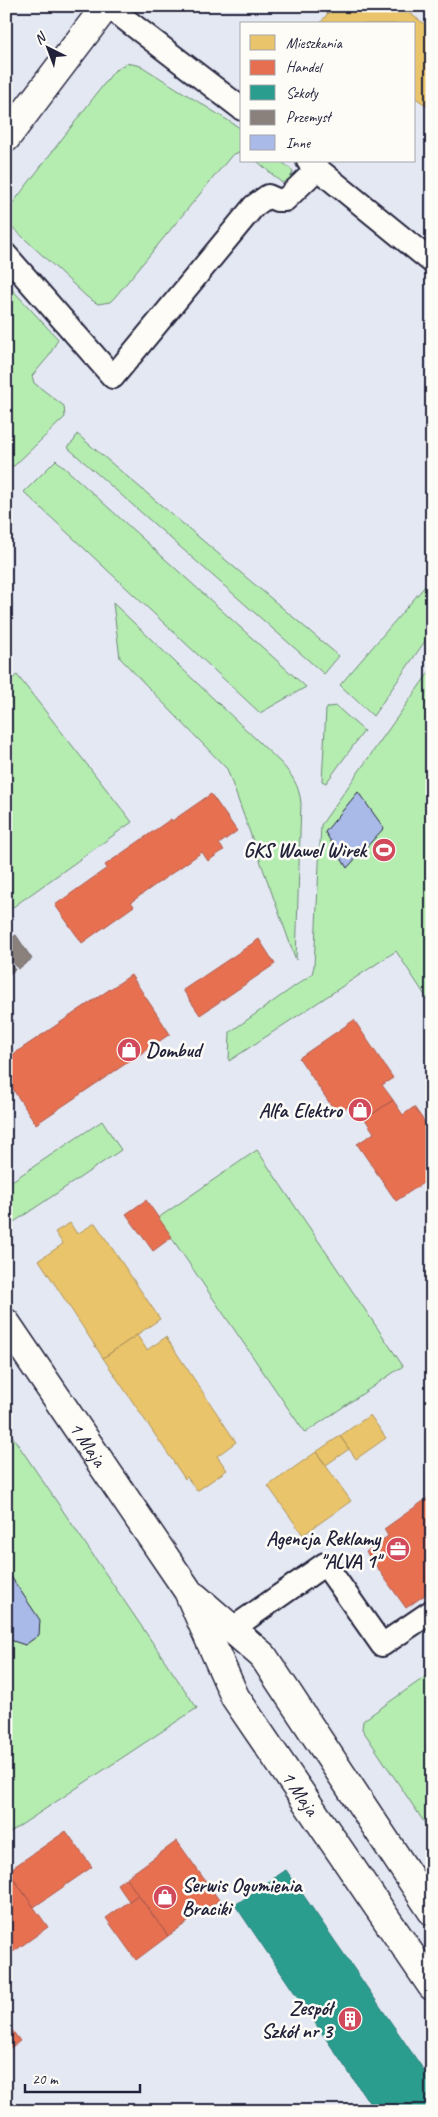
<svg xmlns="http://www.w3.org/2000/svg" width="438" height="2117" viewBox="0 0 438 2117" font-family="Caveat,sans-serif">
<rect width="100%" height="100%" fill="#e4e8f3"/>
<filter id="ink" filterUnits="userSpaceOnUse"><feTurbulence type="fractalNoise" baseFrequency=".02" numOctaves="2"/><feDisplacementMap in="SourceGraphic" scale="10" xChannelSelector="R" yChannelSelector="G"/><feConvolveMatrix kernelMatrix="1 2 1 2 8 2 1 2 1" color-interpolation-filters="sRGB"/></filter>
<g filter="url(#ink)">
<path fill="#b5edb1" stroke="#6c8876" d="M127,63L141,66L240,128L242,151L232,155L115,297L110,302L98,304L87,297L10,225L6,220V212L114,71Z
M257,161H281L293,171L291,178L282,183Z
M6,283L58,339L49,356L32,376L34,383L64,406L65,417L14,466L6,464Z
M77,434L339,656L324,674L67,447L74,441Z
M56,460L306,687L260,713L24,492Z
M432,578V631L373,716L340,685Z
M113,603L280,762C292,775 299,785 301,803L296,960L227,769L120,658Z
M432,668V1006L396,951L229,1061L230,1032L312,974L314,966L321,825Z
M17,675L132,822L6,912V683Z
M336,706L364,731L326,783L322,781L326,710L328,707Z
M102,1121L121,1150L11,1224L6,1217V1185Z
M257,1150L403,1366L305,1433L158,1218Z
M6,1427L197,1708L6,1835Z
M432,1672V1834L362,1729L363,1721L368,1717Z"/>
<path fill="#e9c46a" stroke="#ad935c" d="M333,6H399L432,29V105L430,108L414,97V24H320Z
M70,1223L77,1234L95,1223L160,1319L103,1358L39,1260L63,1244L55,1232Z
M137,1335L147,1350L166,1337L236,1442L217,1456L227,1470L197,1491L187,1477L185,1479L103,1358Z
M370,1415L386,1438L356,1459L340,1436Z
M340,1436L349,1449L326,1465L316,1452Z
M316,1452L351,1501L303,1535L268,1486Z"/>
<path fill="#e76f51" stroke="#ac584a" d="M211,794L237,831L219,844L224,850L208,861L202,852L131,902L134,906L82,943L55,905L107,868L105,865L171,819L172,821Z
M259,939L275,964L200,1015L183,990Z
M131,975L170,1034L36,1124L6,1079V1059Z
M354,1020L393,1078L382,1085L393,1100L365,1119L354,1103L337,1114L299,1058Z
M393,1100L403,1115L414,1107L432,1132V1177L396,1201L357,1144L374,1133L365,1119Z
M146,1200L172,1237L153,1251L126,1214Z
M432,1495V1590L406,1608L366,1552L388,1536L384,1529Z
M66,1831L92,1867L34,1907L8,1871Z
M177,1841L219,1900L168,1936L126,1878Z
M8,1871L48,1927L6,1957V1873Z
M126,1878L138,1895L129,1901L117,1884Z
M138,1895L168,1936L136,1960L106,1918Z
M6,2022L20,2041L6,2051Z"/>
<path fill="#2a9d8f" stroke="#287876" d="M286,1870L432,2082V2111H375L235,1905Z"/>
<path fill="#8a817c" stroke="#6b6468" d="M16,935L32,959L18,969L6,952V941Z
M6,957L15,970L6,976Z"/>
<path fill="#a9bae9" stroke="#22223b" d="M358,792L384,828L347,868L325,832Z
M6,1569L40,1620L39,1635L25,1645L10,1640L6,1635Z"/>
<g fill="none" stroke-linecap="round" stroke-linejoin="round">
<g stroke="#22223b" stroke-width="26">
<path id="lane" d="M108,6L242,109
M308,161L432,262
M6,255L113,377L254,206L268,196L277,200H285L317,169
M232,1629L325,1564L382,1645L432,1611"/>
</g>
<g stroke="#22223b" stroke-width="31">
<path id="street" d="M6,138L106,6"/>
</g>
<g stroke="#22223b" stroke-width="31">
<g id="secondary">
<path id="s1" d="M6,1323L188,1591L235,1697L432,1986"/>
<path d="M195,1597L263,1656L432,1911"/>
</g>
</g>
<use href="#lane" stroke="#fdfcf7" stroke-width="22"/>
<use href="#street" stroke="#fdfcf7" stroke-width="28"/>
<use href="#secondary" stroke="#fdfcf7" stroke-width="28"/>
</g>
</g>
<defs>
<g id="stadium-disc" transform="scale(1.25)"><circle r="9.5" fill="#d1495b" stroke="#fdfcf7"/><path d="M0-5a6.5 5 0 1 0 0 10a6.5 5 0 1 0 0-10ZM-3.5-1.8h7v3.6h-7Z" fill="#fff"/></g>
<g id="shop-disc" transform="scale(1.25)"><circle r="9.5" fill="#d1495b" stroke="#fdfcf7"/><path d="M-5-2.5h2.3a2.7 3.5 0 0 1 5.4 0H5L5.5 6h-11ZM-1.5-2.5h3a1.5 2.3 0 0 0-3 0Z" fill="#fff"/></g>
<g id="office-disc" transform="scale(1.25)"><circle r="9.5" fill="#d1495b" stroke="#fdfcf7"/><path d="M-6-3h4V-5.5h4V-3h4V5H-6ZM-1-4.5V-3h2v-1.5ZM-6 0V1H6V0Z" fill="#fff"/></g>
<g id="building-disc" transform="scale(1.25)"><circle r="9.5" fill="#d1495b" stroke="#fdfcf7"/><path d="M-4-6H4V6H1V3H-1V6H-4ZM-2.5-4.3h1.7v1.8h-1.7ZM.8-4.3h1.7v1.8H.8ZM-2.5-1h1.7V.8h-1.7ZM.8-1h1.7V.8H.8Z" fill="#fff"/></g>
</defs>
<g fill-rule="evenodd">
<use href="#stadium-disc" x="384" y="850"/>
<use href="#shop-disc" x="129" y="1050"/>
<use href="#shop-disc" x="360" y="1110"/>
<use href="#office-disc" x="398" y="1549"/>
<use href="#shop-disc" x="165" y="1897"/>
<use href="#building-disc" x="350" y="2019"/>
</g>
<g text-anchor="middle" stroke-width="5" stroke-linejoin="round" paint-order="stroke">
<g font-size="20" font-weight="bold" fill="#22223b" stroke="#fdfcf7" text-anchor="end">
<text x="366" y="857">GKS Wawel Wirek</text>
<text x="146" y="1057" text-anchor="start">Dombud</text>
<text x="342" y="1117">Alfa Elektro</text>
<text x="380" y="1545">Agencja Reklamy<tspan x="380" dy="23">"ALVA 1"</tspan></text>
<text x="182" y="1892" text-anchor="start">Serwis Ogumienia<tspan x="182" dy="23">Braciki</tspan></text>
<text x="332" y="2015">Zespół<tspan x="332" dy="23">Szkół nr 3</tspan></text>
</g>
<g font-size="20" fill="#22223b" stroke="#fdfcf7">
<text dy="7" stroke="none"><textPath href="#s1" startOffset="146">1 Maja</textPath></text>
<text dy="7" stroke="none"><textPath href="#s1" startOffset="556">1 Maja</textPath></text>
</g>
</g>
<rect width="438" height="2117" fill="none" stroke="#fdfcf7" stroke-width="25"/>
<rect x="12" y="12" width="413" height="2092" fill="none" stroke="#22223b" stroke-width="2" filter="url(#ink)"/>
<rect x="240" y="22" width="175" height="140" fill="#fdfcf7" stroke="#a5a5ac"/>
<rect x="250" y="35" width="25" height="15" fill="#e9c46a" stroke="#a5a5ac"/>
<text x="286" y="48" font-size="15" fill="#22223b">Mieszkania</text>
<rect x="250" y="60" width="25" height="15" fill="#e76f51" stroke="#a5a5ac"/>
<text x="286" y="72" font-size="15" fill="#22223b">Handel</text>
<rect x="250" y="85" width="25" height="15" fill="#2a9d8f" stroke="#a5a5ac"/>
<text x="286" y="98" font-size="15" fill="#22223b">Szkoły</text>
<rect x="250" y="110" width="25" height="15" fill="#8a817c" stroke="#a5a5ac"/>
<text x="286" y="122" font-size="15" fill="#22223b">Przemysł</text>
<rect x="250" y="135" width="25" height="15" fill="#a9bae9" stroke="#a5a5ac"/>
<text x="286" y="148" font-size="15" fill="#22223b">Inne</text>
<g transform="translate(48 48) rotate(318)" stroke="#fdfcf7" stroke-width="4" paint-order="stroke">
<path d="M0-4L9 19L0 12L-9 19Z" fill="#22223b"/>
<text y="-8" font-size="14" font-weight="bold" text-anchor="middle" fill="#22223b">N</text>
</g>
<path d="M25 2084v8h115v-8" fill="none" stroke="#22223b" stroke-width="2.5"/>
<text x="32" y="2084" font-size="15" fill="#22223b" stroke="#fdfcf7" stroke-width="4" paint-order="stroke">20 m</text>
</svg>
